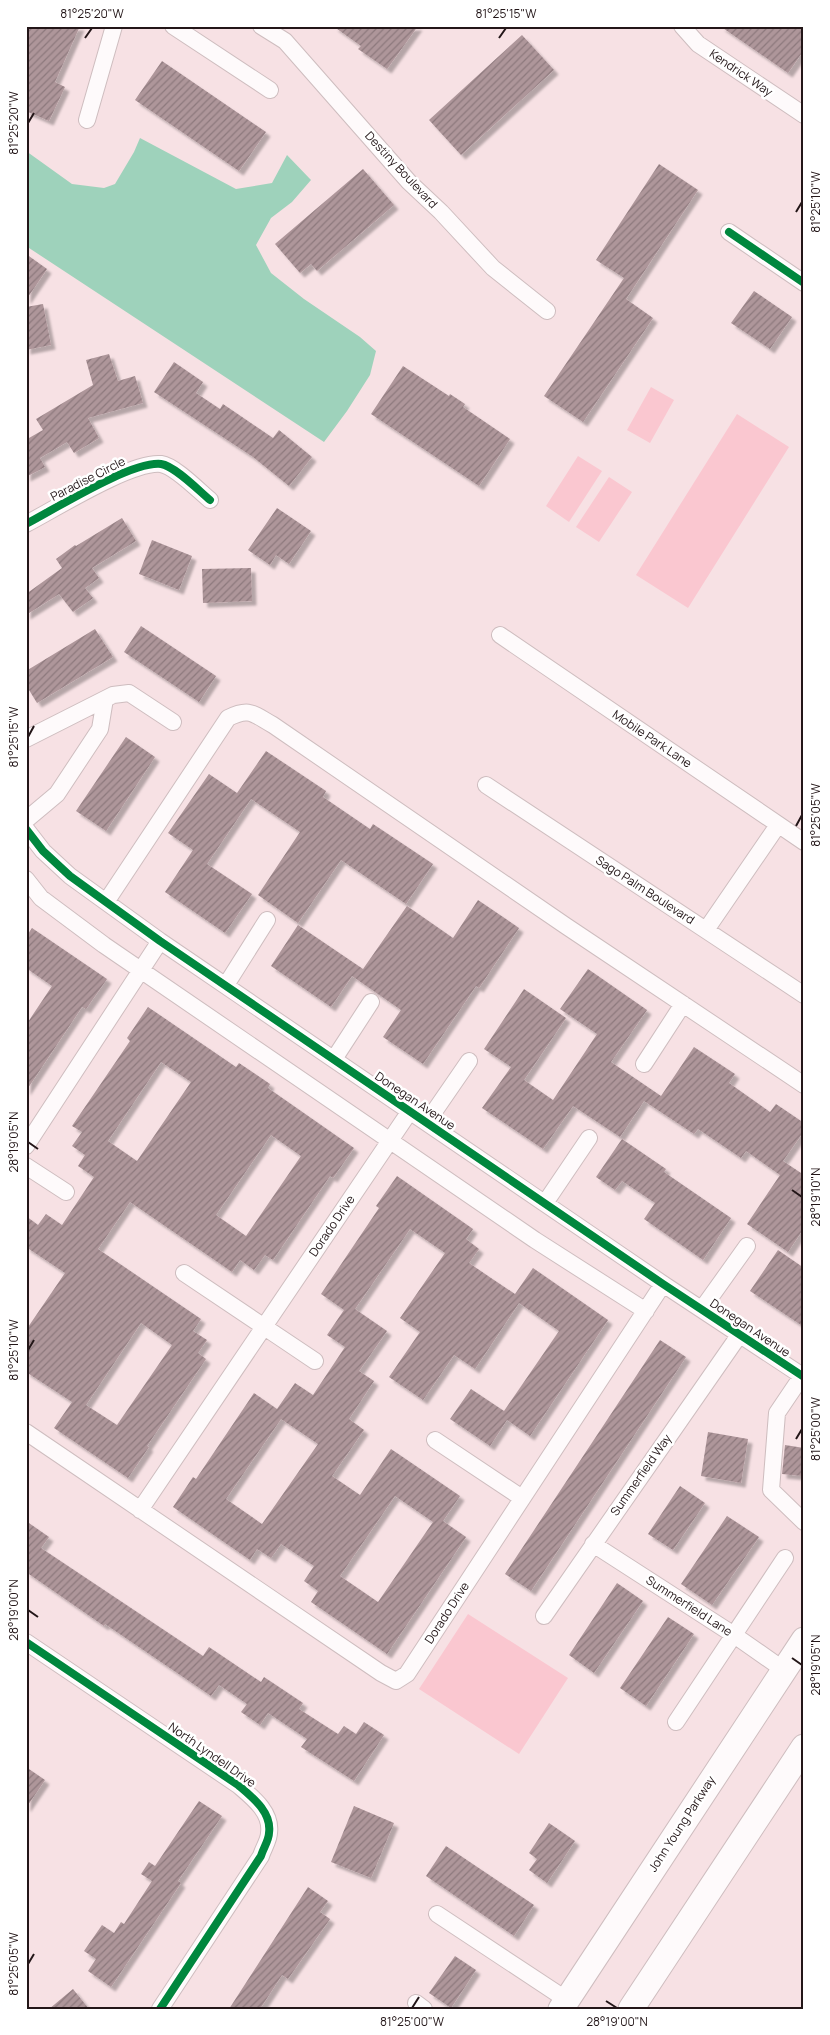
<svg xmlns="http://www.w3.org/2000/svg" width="830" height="2035" viewBox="0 0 830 2035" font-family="Manrope,sans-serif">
<defs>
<pattern id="building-hatch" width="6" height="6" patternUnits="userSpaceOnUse" patternTransform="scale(1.25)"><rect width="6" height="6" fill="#ae969a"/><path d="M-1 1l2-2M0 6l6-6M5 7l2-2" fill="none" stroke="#8d797d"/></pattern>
<filter id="shadow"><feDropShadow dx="4.5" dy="4.5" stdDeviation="1" flood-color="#0004"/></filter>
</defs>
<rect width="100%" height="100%" fill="#f7e1e4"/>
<path fill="#fac7d0" d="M651,387L674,400L650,443L627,430Z
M737,414L789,447L688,608L636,575Z
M578,456L602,471L569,522L546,506Z
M609,477L632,492L599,542L576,527Z
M468,1614L568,1678L519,1754L419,1689Z"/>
<path fill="#9ed2bb" d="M140,138L236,189L272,183L287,155L311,180L292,202L271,218L256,245L271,273L304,299L360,337L376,351L370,375L347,411L324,442L26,246V151L72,184L104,188L115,184L134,152Z"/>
<path fill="url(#building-hatch)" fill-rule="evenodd" filter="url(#shadow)" d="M26,26H80L55,82L65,87L49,121L26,111Z
M333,26H418L387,69L358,49L361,46Z
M720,26H804V50L788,73Z
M522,35L554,70L461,155L429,120Z
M162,61L266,132L239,171L135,100Z
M659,164L698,190L626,299L653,318L583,422L544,396L624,278L596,260Z
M363,169L394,205L317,271L311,264L300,273L275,244Z
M26,254L47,269L26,300Z
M754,291L792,317L770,349L731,323Z
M43,304L51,345L26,350V307Z
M109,354L118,381L135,376L143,403L88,418L99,438L74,453L67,442L40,458L45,467L26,477V434L29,438L43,430L36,419L93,385L86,360Z
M174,362L203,382L196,393L220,409L223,404L273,438L279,430L312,457L289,486L253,457L154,392Z
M403,366L449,396L450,394L465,404L463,407L510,439L479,486L371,414Z
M277,508L311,531L289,564L276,555L270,565L248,550Z
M122,518L136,541L92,568L99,578L85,588L93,598L73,612L59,594L26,615V594L62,568L56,559L75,545L76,546Z
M152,540L192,556L179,590L139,574Z
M251,568L252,601L203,603L202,569Z
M141,626L216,676L199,702L124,652Z
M95,629L113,657L37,703L26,685V671Z
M126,737L155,757L106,831L76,811Z
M266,751L326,791L323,797L370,829L373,824L433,864L406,904L341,860L298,923L258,895L300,832L251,799L207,864L252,894L225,933L165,892L193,850L168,833L209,774L237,793Z
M478,900L519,928L479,988L476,986L423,1064L383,1037L401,1010L352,976L331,1007L271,966L298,925L363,969L407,906L453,938Z
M32,928L107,979L86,1009L82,1007L26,1091V1025L52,986L26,968V937Z
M588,969L647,1010L611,1062L661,1096L694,1047L735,1074L729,1083L770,1112L776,1104L804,1123V1131L783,1161L804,1175V1228L788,1252L747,1224L780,1175L746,1151L741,1158L698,1129L694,1134L644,1101L620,1137L573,1106L543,1149L482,1108L511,1067L484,1049L524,989L566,1018L524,1080L553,1100L597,1034L560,1009Z
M148,1007L236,1067L239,1063L270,1084L268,1088L354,1148L333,1178L330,1176L273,1260L265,1255L254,1270L240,1260L232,1272L130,1202L98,1249L201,1319L193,1331L207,1340L198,1353L206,1359L147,1446L149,1447L128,1478L54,1428L72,1402L26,1372V1330L65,1273L26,1247V1216L38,1225L46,1214L62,1225L94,1177L78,1166L85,1155L72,1146L82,1132L72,1126L130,1041L127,1038ZM161,1062L191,1082L137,1161L108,1141ZM271,1135L301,1156L246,1236L216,1215ZM141,1323L172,1345L117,1425L86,1405Z
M622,1139L666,1169L664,1172L731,1218L703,1260L644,1219L655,1203L622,1181L615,1190L596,1177Z
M397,1176L473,1229L466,1239L479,1249L469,1263L491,1278L515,1294L533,1268L608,1320L530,1436L507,1420L490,1446L450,1419L471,1389L504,1411L559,1331L519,1303L475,1369L454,1355L423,1400L389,1377L420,1332L400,1318L445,1253L410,1229L355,1309L387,1331L359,1371L374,1381L349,1419L364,1430L332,1476L360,1495L391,1449L460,1496L443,1521L466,1537L387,1654L311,1602L318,1591L304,1581L314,1566L281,1544L271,1558L257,1549L250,1560L173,1507L193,1477L196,1479L254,1393L277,1409L295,1383L313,1395L345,1347L327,1335L344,1310L321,1294L379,1208L376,1206ZM281,1419L318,1444L262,1524L226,1499ZM395,1496L433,1522L378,1602L340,1576Z
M778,1250L804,1268V1327L750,1291Z
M660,1340L686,1357L531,1591L505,1574Z
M708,1432L748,1439L741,1483L701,1476Z
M785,1445L804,1448L802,1476L782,1474Z
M680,1486L705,1503L673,1550L648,1534Z
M727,1516L759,1537L712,1605L681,1584Z
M26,1521L49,1537L41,1548L203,1656L209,1647L261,1682L264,1677L303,1703L299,1709L338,1734L344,1726L356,1734L364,1722L384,1735L354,1781L301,1747L307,1739L268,1713L260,1725L241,1712L247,1704L219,1685L211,1696L105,1624L104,1626L26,1572Z
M617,1583L643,1601L594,1673L569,1655Z
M668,1617L694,1634L646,1706L620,1688Z
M26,1767L45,1780L26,1808Z
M199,1801L222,1816L178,1881L181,1883L111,1987L88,1971L96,1959L84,1951L102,1925L114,1933L121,1922L124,1924L152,1881L141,1874L149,1862L155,1866Z
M354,1806L394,1823L371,1878L331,1862Z
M549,1823L575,1841L547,1883L529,1870L537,1859L529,1853Z
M446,1846L534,1905L514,1936L426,1876Z
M308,1887L328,1901L320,1912L330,1919L288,1979L282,1975L260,2009H229Z
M455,1956L476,1970L451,2008L429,1993Z
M73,1989L89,2009H49Z"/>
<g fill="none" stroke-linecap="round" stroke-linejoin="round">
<g stroke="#cebdbf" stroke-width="18">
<path id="minor" d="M173,26L270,90
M261,26L285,41L409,182L441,212L493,268L547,311
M682,26L698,44L804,115
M87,120L114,26
M729,232L804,283
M26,524C55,509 131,461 161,464C175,466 199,491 210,500
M500,635L804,842
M26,739L113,695L129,693L173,722
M486,785L804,995
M26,820L57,794L100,729L105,699
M26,829L43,851L70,876L160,941L663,1284L804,1377
M26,879L41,898L104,945L535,1240L646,1311
M106,902L228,718C250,707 253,714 273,725L566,926L804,1085
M706,930L778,825
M226,985L267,920
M334,1059L371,1002
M644,1064L683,1004
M427,1122L469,1061
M26,1146L160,941
M26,1166L66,1192
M545,1203L589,1138
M184,1273L315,1361
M702,1309L747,1246
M802,1376L777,1413L771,1490L804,1522
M26,1432L381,1673L396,1681L407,1674L663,1284
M435,1440L522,1498
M140,1510L410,1111
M593,1544L734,1635L784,1670
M544,1616L740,1334
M26,1642L238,1785C252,1797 272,1812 269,1833C269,1840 263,1849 261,1856L160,2009
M676,1722L785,1558
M437,1914L567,2000
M416,2003L424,2009"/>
</g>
<g stroke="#cebdbf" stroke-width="27">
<path id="highway" d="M561,2009L804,1640
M631,2009L804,1747"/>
</g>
<use href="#minor" stroke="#fefafb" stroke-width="16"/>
<use href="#highway" stroke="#fefafb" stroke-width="25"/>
<g stroke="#fff" stroke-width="11">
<path id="cycleway" d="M729,232L804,283
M26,524C55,509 131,461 161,464C175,466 199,491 210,500
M26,829L43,851L70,876L160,941L663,1284L804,1377
M26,1642L238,1785C252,1797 272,1812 269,1833C269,1840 263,1849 261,1856L160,2009"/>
</g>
<use href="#cycleway" stroke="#00873e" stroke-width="8"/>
</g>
<path fill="none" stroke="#231618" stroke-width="2" d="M85,38L92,28M499,38L506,28M28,123L34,113M796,212L802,202M28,737L34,726M796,826L802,815M28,1142L38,1149M792,1190L802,1197M28,1350L34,1340M796,1439L802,1429M28,1610L38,1617M792,1658L802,1665M28,1964L34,1954M606,2001L617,2008M412,2008L419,1997"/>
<g text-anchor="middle" stroke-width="5" stroke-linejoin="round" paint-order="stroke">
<g font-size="12" fill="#231618" stroke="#fff">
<text transform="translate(741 73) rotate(34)" y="4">Kendrick Way</text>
<text transform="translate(401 170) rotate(47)" y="4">Destiny Boulevard</text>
<text transform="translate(88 479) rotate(-27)" y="4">Paradise Circle</text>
<text transform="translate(652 739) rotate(34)" y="4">Mobile Park Lane</text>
<text transform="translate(645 890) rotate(33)" y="4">Sago Palm Boulevard</text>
<text transform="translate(415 1101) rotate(34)" y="4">Donegan Avenue</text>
<text transform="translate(332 1226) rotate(-56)" y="4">Dorado Drive</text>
<text transform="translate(750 1328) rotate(34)" y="4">Donegan Avenue</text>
<text transform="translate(641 1475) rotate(-55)" y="4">Summerfield Way</text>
<text transform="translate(689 1606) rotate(33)" y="4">Summerfield Lane</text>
<text transform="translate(447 1613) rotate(-57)" y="4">Dorado Drive</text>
<text transform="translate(212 1755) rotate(35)" y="4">North Lyndell Drive</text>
<text transform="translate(682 1824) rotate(-57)" y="4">John Young Parkway</text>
</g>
</g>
<rect width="830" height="2035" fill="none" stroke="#ffffff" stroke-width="55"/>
<rect x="28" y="28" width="774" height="1980" fill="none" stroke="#231618" stroke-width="2"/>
<g font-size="12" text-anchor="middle" fill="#231618">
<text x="92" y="18">81°25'20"W</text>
<text x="506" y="18">81°25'15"W</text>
<text transform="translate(14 123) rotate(-90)" y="4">81°25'20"W</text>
<text transform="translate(816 202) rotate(-90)" y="4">81°25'10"W</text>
<text transform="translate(14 737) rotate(-90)" y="4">81°25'15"W</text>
<text transform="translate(816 815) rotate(-90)" y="4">81°25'05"W</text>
<text transform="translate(14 1142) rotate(-90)" y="4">28°19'05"N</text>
<text transform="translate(816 1197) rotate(-90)" y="4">28°19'10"N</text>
<text transform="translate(14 1350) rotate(-90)" y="4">81°25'10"W</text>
<text transform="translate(816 1429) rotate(-90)" y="4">81°25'00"W</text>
<text transform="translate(14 1610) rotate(-90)" y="4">28°19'00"N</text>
<text transform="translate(816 1665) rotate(-90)" y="4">28°19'05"N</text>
<text transform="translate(14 1964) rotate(-90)" y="4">81°25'05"W</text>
<text x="412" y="2026">81°25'00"W</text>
<text x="617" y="2026">28°19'00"N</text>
</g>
</svg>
